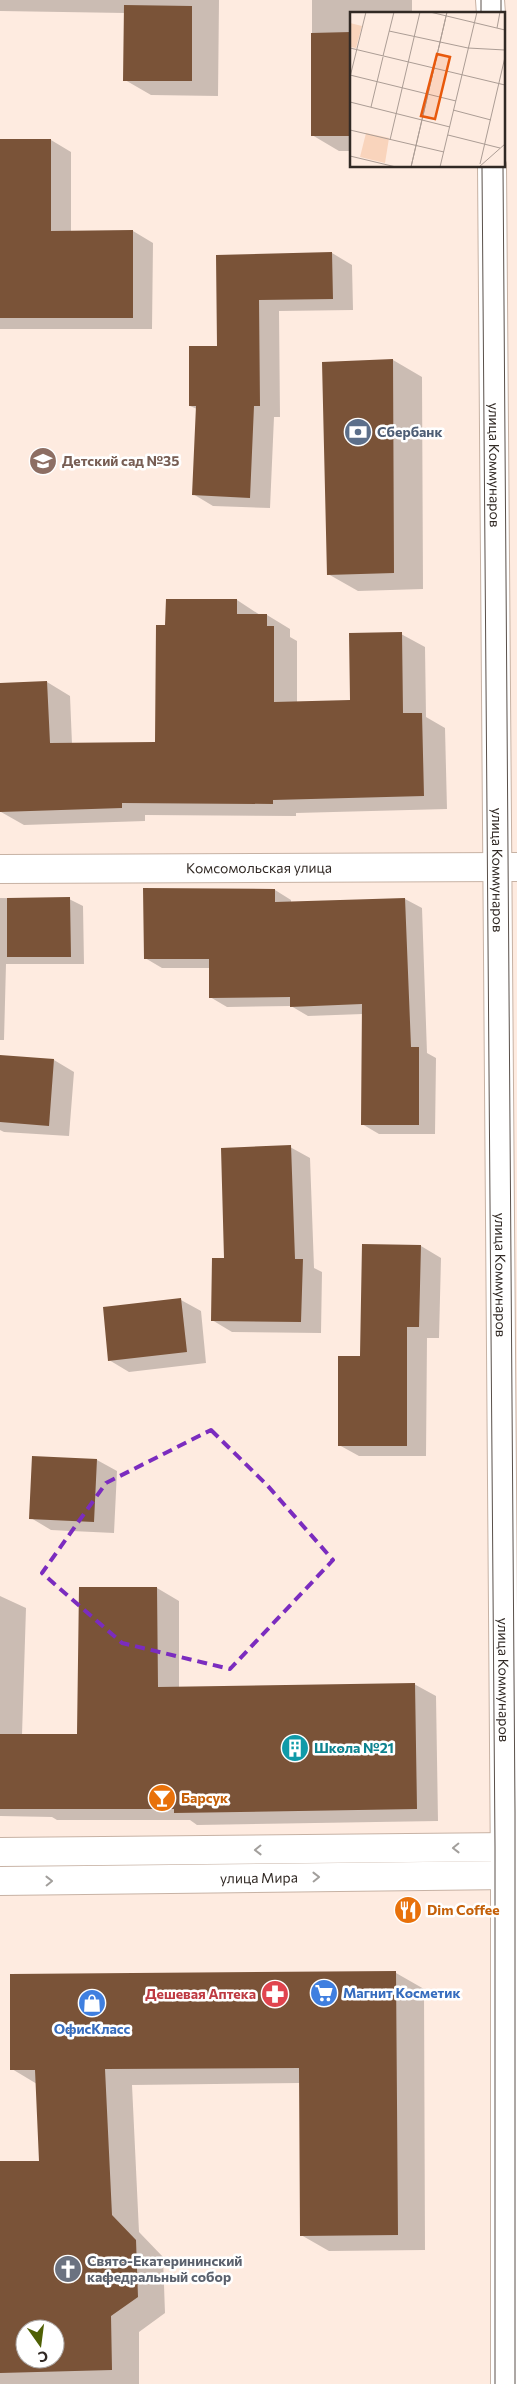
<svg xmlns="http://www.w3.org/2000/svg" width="517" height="2384" viewBox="0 0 517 2384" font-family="Commissioner,sans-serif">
<rect width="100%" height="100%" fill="#feebe0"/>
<path fill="#0003" fill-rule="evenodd" d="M0,0H219L218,96L151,95L125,80V13L0,11Z
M301,0H412V14H351V151H339L312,135V0Z
M0,140H51L71,152V232L133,231L153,243L152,329H0Z
M332,253L352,265L353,310L279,311L280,417H274L270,508L213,506L193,494L197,409L190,406L218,347L217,256Z
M393,360L422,377L423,589L358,591L328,574Z
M237,600L260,615H267L290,629V637L297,641V702L352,701L401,634L425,647L426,717L445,728L447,809L296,813V816L145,815V821L24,825L1,812L0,685L47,682L70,696L72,744H156L167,626Z
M275,890L291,900V903L405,899L422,908L427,1053L436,1058L435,1134H379L362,1124L363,1014L308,1016L291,1006L227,1007L210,997V968H162L145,958Z
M0,898L69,899L83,906L84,964H6L4,1040H0Z
M0,1057L54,1060L74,1072L69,1136L4,1132L0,1130Z
M290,1147L310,1158L314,1268L322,1272L321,1333L232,1332L212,1320L226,1259Z
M421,1246L441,1258L439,1338H427L426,1456H359L339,1445L361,1358Z
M181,1300L201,1311L206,1363L129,1372L109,1360Z
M97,1460L117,1471L114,1533L51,1530L31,1518Z
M157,1588L179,1601V1688L414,1684L436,1696L438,1821L197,1825L190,1820H57L52,1817L0,1816V1596L26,1608L22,1735H78L80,1589Z
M396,1973L424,1989L425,2250L329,2251L301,2235L300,2083L132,2085L139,2232L163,2257L165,2313L139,2332V2384H0V2162H40L37,2084L12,2069ZM25,2329H55V2359H25Z"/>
<path fill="#7a5338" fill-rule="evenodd" d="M124,5L192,6V81H123Z
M351,32V136H311V33Z
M0,139H51V231L133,230V318H0Z
M332,252L333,299L259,300L260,406H254L250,498L192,495L196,406H189V346H217L216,255Z
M393,359L394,573L327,575L322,362Z
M166,599H237V614H267V626H274V702L350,700L349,633L402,632L403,713H422L424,796L273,800V804L122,803V808L0,812V683L47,681L50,743L155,742L156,625H165Z
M143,888L275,889V902L405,898L411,1047H419V1125H361L362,1004L290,1007V997L209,998V959H144Z
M70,897L71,957H7V898Z
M0,1055L54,1059L49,1126L0,1122Z
M291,1145L295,1259H303L301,1322L211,1321L212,1258H224L221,1148Z
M362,1244L421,1245L419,1327H407V1446H338V1356H360Z
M181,1298L187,1352L108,1361L103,1307Z
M32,1456L97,1459L94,1522L29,1519Z
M79,1587H157L158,1687L415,1683L417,1809L174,1813V1809H0V1734H77Z
M396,1971L398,2235L300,2236L299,2068L105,2069L112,2215L136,2240L138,2297L111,2316L112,2370L0,2373V2161H39L35,2070H10V1974ZM25,2329H55V2359H25Z"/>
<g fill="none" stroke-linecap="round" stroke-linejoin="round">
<g stroke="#c7b2a4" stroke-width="30">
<g id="minor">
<path d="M490,0L491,14"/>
<path id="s1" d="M492,166L505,1875V2384"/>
<path id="s2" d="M0,869L516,867"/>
<path id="s3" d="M0,1881L517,1875"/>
</g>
</g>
<g stroke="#c7b2a4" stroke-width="30">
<path id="major" d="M0,1852L517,1847"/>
</g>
<use href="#minor" stroke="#fff" stroke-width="28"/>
<use href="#major" stroke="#fff" stroke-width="28"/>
<path stroke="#5a504a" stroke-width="1" d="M481,0V14
M501,0V14
M482,166L495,1847V2384
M503,166L515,1812V2384"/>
</g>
<defs><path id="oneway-chevron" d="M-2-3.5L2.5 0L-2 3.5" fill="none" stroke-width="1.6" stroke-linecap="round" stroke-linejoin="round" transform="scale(1.25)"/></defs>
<g stroke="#a29f9c">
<use href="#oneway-chevron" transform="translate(456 1848) rotate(179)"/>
<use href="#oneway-chevron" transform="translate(258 1850) rotate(179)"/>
<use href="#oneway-chevron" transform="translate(316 1877) rotate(-1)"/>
<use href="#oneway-chevron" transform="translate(49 1881) rotate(-1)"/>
</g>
<path fill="none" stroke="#7b2cbf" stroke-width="4" stroke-dasharray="10 6" stroke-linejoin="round" d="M211,1430L267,1485L333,1560L230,1669L122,1643L42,1573L106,1483Z"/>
<defs>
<g id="bank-disc" transform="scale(1.4375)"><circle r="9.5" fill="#5c6f8a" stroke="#fff"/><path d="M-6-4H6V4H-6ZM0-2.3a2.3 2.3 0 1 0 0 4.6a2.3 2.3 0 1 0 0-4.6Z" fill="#fff"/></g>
<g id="school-disc" transform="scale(1.4375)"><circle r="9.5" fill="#8d6e63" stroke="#fff"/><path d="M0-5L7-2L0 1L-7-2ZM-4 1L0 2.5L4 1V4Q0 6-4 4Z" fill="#fff"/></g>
<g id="building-disc" transform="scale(1.4375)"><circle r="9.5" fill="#0f9aa8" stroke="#fff"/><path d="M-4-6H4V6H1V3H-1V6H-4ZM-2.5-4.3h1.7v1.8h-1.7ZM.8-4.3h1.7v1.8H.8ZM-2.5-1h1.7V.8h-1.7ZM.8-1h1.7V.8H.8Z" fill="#fff"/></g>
<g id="bar-disc" transform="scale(1.4375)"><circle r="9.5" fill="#e8710a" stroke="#fff"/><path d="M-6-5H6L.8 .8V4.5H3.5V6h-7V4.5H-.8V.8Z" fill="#fff"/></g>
<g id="restaurant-disc" transform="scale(1.4375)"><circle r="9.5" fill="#e8710a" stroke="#fff"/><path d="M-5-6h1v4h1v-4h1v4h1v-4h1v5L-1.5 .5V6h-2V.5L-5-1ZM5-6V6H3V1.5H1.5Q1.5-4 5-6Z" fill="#fff"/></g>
<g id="supermarket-disc" transform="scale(1.4375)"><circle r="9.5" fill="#3f7fe0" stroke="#fff"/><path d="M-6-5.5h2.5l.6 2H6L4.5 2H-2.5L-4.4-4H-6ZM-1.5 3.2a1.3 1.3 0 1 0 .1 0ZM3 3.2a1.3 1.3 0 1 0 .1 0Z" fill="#fff"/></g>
<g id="pharmacy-disc" transform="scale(1.4375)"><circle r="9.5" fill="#e0444e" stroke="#fff"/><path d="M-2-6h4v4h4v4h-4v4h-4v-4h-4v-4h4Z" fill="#fff"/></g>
<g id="shop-disc" transform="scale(1.4375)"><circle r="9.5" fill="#3f7fe0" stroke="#fff"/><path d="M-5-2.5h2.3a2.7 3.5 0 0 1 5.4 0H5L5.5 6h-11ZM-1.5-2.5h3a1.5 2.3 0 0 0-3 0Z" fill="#fff"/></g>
<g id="church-disc" transform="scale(1.4375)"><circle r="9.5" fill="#6b7280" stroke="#fff"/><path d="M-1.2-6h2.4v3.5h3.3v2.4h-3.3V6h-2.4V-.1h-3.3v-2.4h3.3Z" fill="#fff"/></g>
</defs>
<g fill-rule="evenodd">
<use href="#bank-disc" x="358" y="432"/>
<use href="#school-disc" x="43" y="461"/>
<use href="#building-disc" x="295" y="1748"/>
<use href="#bar-disc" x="162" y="1798"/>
<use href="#restaurant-disc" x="408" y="1910"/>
<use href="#supermarket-disc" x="324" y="1993"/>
<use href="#pharmacy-disc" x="275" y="1994"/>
<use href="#shop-disc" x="92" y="2003"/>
<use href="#church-disc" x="68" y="2269"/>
</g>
<g text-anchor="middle" stroke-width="5" stroke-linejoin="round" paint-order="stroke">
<g font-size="14" font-weight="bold" fill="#4e5e75" stroke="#fff" text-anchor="start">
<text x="377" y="437">Сбербанк</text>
</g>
<g font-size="14" font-weight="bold" fill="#785e54" stroke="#fff" text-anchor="start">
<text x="62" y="466">Детский сад №35</text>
</g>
<g font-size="14" fill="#312924" stroke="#fff">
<text dy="5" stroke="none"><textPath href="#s1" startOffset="299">улица Коммунаров</textPath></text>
<text dy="5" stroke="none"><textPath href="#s2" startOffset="259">Комсомольская улица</textPath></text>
<text dy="5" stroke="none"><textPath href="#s1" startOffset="704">улица Коммунаров</textPath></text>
<text dy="5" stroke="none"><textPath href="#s1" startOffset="1109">улица Коммунаров</textPath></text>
<text dy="5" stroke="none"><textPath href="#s1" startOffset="1514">улица Коммунаров</textPath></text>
<text dy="5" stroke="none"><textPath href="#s3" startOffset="259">улица Мира</textPath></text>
</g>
<g font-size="14" font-weight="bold" fill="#0d838f" stroke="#fff" text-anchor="start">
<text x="314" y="1753">Школа №21</text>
</g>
<g font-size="14" font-weight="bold" fill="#c56008" stroke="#fff" text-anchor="start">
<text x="181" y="1803">Барсук</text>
<text x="427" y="1915">Dim Coffee</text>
</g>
<g font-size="14" font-weight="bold" fill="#366cbe" stroke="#fff" text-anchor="start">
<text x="343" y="1998">Магнит Косметик</text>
<text x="92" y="2034" text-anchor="middle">ОфисКласс</text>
</g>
<g font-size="14" font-weight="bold" fill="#be3a42" stroke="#fff" text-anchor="end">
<text x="256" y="1999">Дешевая Аптека</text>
</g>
<g font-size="14" font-weight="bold" fill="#5b616d" stroke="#fff" text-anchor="start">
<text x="87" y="2266">Свято-Екатерининский<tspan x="87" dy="16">кафедральный собор</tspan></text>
</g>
</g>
<g transform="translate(350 12)">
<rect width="155" height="155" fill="#feebe0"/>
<path d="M0,11L12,14L6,36L0,35ZM16,121L39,126L35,151L10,145Z" fill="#f9d4bc"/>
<path fill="none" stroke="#ac9d95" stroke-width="1" d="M80,0L155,18M147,16L150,0M39,19L118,36L155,38M0,36L155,73M33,44L44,0M0,63L106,89M0,65L16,0M0,90L100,115M21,95L33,45M103,98L141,108M0,118L94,140M98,123L150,136M40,128L70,0M0,144L46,155M130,152L155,45M61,155L97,0M61,155L97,0M90,155L127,0M129,155L155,132"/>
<path fill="#e8590c" fill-opacity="0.15" stroke="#e8590c" stroke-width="2.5" d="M87,42L100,45L85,107L71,104Z"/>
<rect width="155" height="155" fill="none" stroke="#312924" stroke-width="2.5"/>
</g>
<g transform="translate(40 2344) rotate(166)"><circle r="24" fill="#ffffff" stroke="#ada9a7"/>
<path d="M0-4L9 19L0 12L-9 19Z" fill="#4f6005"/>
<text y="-8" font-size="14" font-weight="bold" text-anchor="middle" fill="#312924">С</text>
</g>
</svg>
